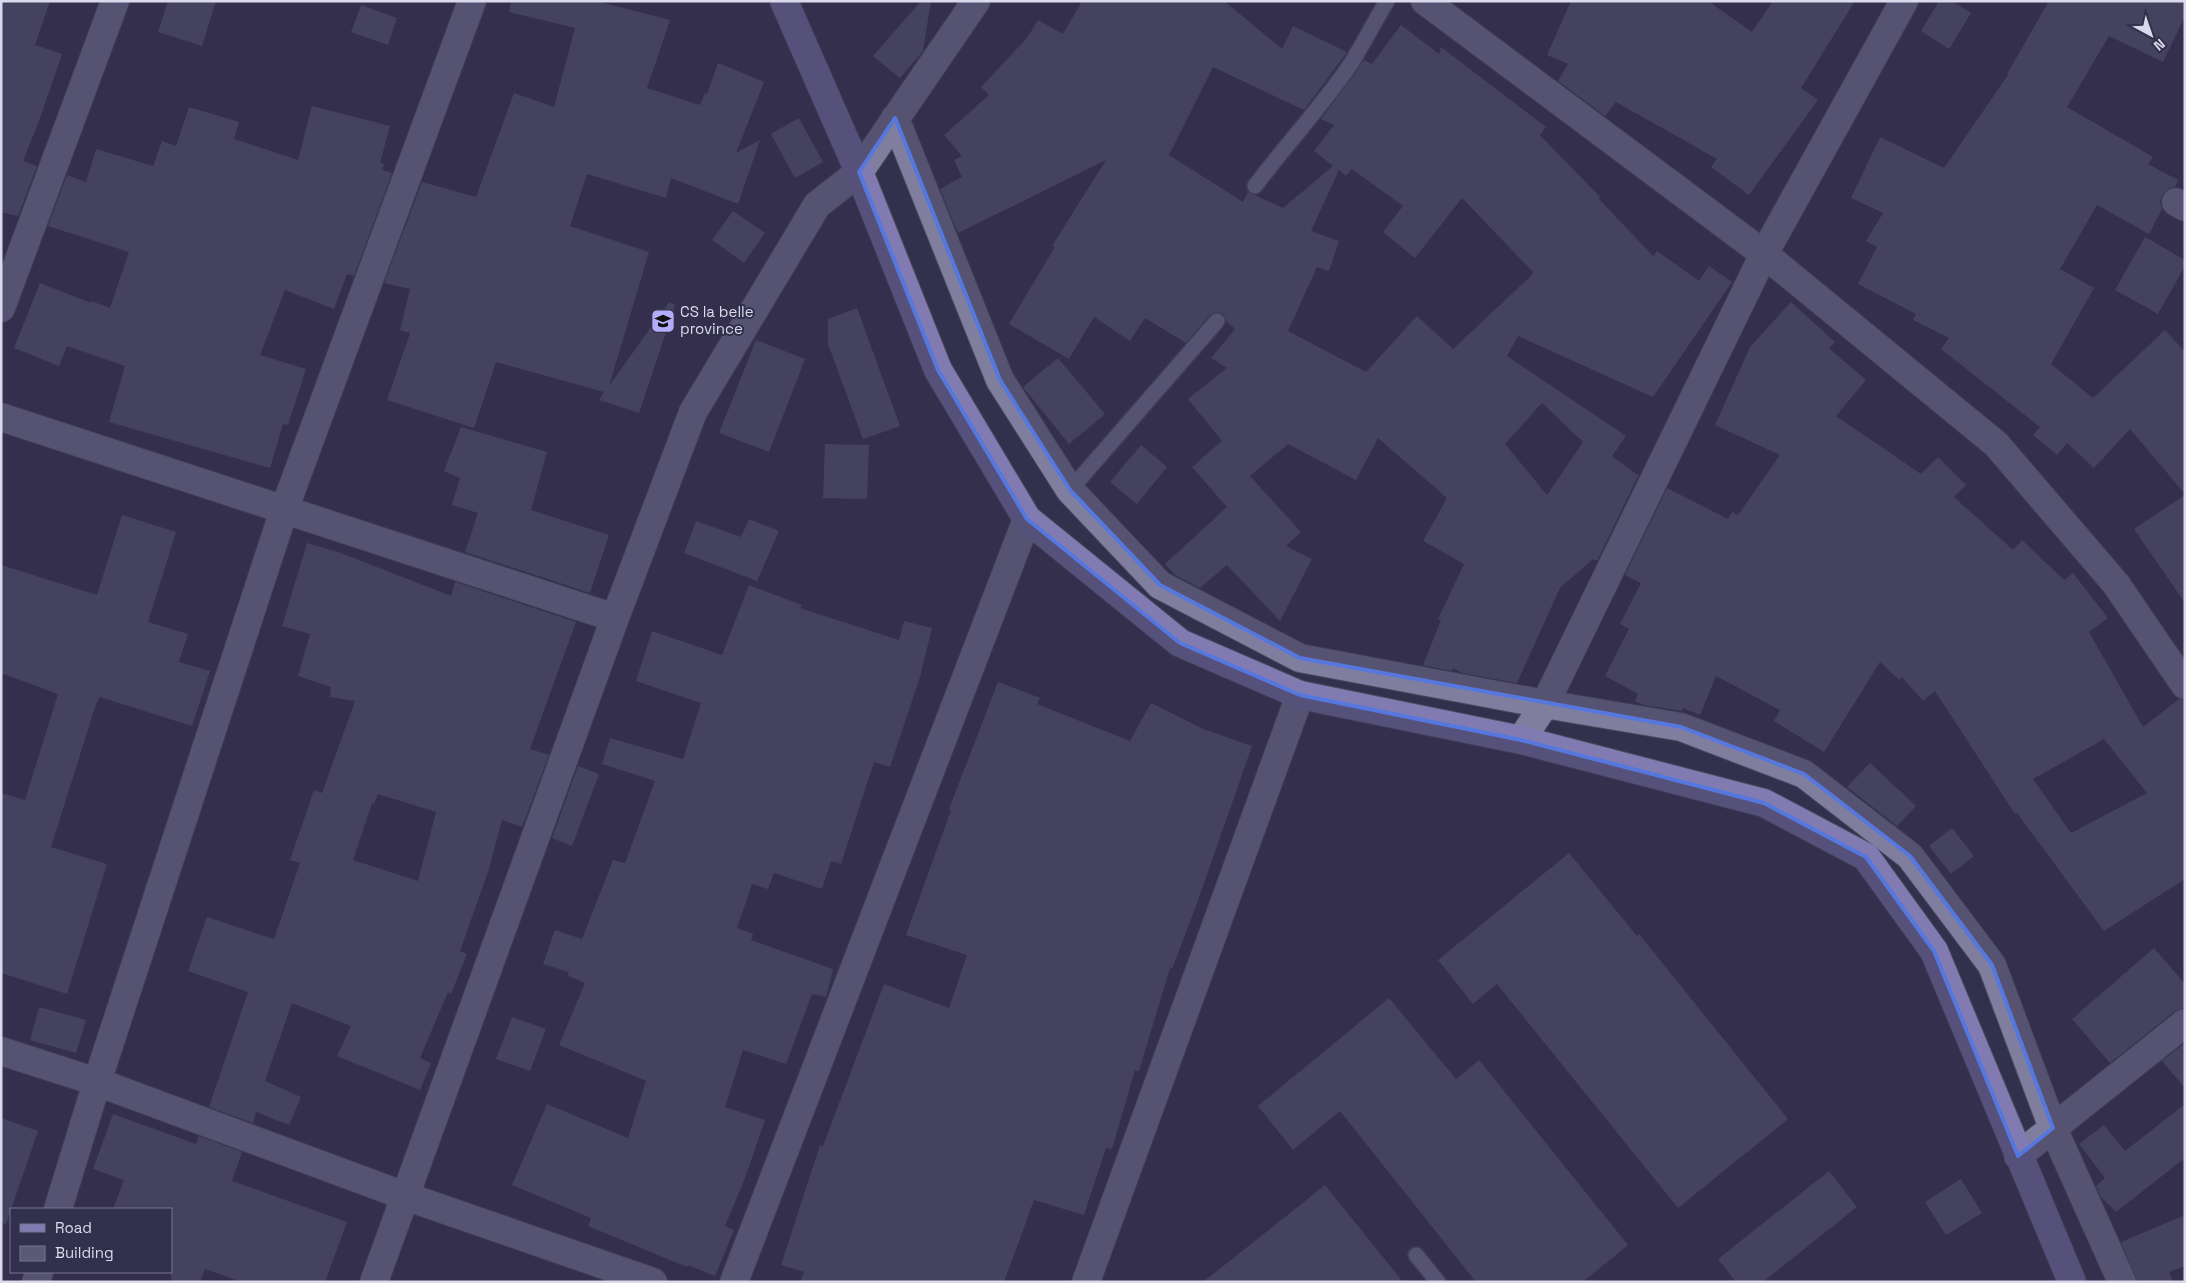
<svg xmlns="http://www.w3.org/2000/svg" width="2186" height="1283" viewBox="0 0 2186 1283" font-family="'Space Grotesk',sans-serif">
<rect width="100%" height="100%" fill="#33304d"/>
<path fill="#5b5978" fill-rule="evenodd" d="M1,1H50L35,45L62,54L39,121L23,161L37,166L18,216L1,212Z
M168,1H216L202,46L158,32Z
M511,1H596L670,20L647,88L700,105L705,93L707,94L718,63L764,82L736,153L760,140L738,204L671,178L666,198L587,174L570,226L649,252L609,386L669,302L675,305L639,413L599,400L604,392L496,362L474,428L387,400L410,333L400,330L410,289L384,283L422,182L476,197L514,93L554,107L575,28L509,12Z
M921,1H931L923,51L900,78L873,56Z
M1082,1H1224L1282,49L1293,26L1347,52L1304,110L1213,67L1169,155L1243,202L1248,192L1283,208L1333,166L1314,151L1334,125L1321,119L1364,60L1372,64L1401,25L1439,54L1441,47L1546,127L1540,135L1600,197L1598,198L1653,256L1657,251L1699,281L1709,266L1732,282L1653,397L1518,336L1507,356L1626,436L1612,456L1636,474H1639L1597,561L1593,559L1560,588L1517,683L1462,673L1453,668L1452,671L1423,665L1441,620L1438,619L1464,564L1423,541L1447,498L1378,438L1356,480L1288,444L1250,476L1301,532L1286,546L1312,559L1280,621L1227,565L1200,588L1175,575L1165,564L1227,507L1192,467L1222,441L1188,399L1227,368L1211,358L1235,329L1226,321L1223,314L1218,312L1210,315L1186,343L1145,318L1130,341L1094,317L1069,359L1009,324L1055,247L1052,246L1106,160L958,233L940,189L962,177L954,160L962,156L944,135L989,95L981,87L1027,38L1038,20L1063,34ZM1352,169L1403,206L1383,232L1415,258L1462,198L1533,272L1532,275L1453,349L1417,316L1366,372L1288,331L1317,267L1329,271L1339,241L1311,231L1339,170L1346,176ZM1542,403L1583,442L1547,495L1505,444Z
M1571,1H1708L1752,32L1773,1H1855L1801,88L1818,100L1749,195L1711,167L1717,159L1616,102L1605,116L1558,81L1568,64L1547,55Z
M1939,1H1952L1971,13L1949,49L1921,31Z
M2049,1H2185V16L2163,62L2109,36L2067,107L2153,157L2148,164L2178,180L2175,187L2168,189L2162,195L2160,202L2162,209L2149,234L2097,205L2060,269L2094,288L2051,364L2093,398L2165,330L2185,352V494L2130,429L2094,468L2067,443L2057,455L2033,435L2040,427L1941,349L1949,338L1913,320L1916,314L1858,284L1877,247L1866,241L1883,213L1851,198L1880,137L1944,168L2008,75L2007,74Z
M361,5L397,18L388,45L351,32Z
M312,106L390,126L380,163L384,164L382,170L392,173L354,276L347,274L334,309L285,290L260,355L306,369L288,425L283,424L270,468L109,422L125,366L67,346L59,366L14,348L40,283L91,303V301L110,308L129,252L48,226L67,175L86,182L96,149L153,166L162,141L176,146L189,107L239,122L234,139L298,160Z
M799,118L823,162L795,178L771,134Z
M733,211L765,233L744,263L712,240Z
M2145,237L2185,260V266L2158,314L2115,290Z
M1791,302L1835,342L1829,348L1866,380L1836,416L1921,474L1938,457L1966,485L1954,497L2013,550L2022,540L2064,580L2073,573L2108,618L2089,632L2143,727L2179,699L2185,700V879L2104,931L2017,813L2015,814L1935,691L1923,701L1902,677L1899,680L1880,662L1824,752L1774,721L1780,710L1716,676L1700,715L1683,708L1682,711L1644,705L1635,701L1638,694L1605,676L1629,629L1620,624L1641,583L1625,575L1667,488L1728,519L1732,512L1738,515L1780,455L1715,425L1750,347ZM2104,739L2147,793L2071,833L2033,779Z
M857,308L900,426L863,439L828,344V319Z
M756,340L805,359L769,452L719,433Z
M1058,358L1105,414L1069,444L1023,387Z
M461,427L547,452L531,510L609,535L590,593L465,552L478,513L452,505L460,478L444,471Z
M825,444L869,445L867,499L823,498Z
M1141,445L1167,467L1137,504L1110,482Z
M2185,495V603L2134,529Z
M122,515L176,532L148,622L188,634L179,662L210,671L192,726L100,697L96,704L51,847L107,864L67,994L1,973V793L25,800L58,694L1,673V565L97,595Z
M749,519L779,531L757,581L684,553L696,521L741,537Z
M307,543L341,553L451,596L455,582L576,622L530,749L549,755L522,827L502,820L488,872L460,951L467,954L451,994L448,992L420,1058L431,1063L420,1090L337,1056L351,1026L292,1003L265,1081L301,1097L289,1125L256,1112L253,1123L209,1107L248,992L188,971L207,917L274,939L300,863L290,860L314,790L322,793L355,701L330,697L331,687L298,676L310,634L282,626ZM378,794L436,812L418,881L353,860L372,803L374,804Z
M749,585L802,605L800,608L899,640L904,621L932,628L920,677L890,767L874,762L841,864L831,861L822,889L774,873L768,889L752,884L737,928L753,934L751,940L833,969L826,997L812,994L786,1064L743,1050L725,1107L765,1120L745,1178L725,1226L734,1230L715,1276L688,1265L687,1267L588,1226L591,1218L512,1185L547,1104L628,1138L646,1081L559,1045L585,983L568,976L569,972L543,964L555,930L582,939L613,860L625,863L655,781L602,764L610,738L683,759L701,703L636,681L652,631L722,655Z
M998,682L1040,698L1037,704L1130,741L1151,703L1203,729L1252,746L1196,906L1172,969L1170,968L1139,1071L1135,1070L1112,1149L1106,1148L1084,1215L1034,1200L1004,1282H800L804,1272L781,1265L820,1145L823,1146L884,984L949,1008L967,955L906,935L951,810L949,809Z
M1870,763L1916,806L1897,826L1847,787Z
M578,766L599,774L572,846L552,838Z
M1952,828L1974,856L1951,874L1929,846Z
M1569,853L1637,936L1639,934L1788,1119L1678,1208L1497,984L1473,1004L1438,960Z
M2154,948L2185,984V1008L2175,1011L2110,1063L2072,1019Z
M1389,998L1456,1079L1479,1060L1628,1245L1583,1282H1476L1340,1111L1293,1150L1258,1106Z
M39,1007L86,1020L76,1053L30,1040Z
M512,1017L546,1029L530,1071L496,1059Z
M2185,1043V1088L2162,1061Z
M2185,1104V1158L2116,1212L2100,1196L2096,1186L2105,1178L2079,1144L2104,1125L2125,1151Z
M113,1114L196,1144L199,1136L242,1152L232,1181L347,1222L325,1282H242L205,1269L200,1282H171V1209H113L124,1180L93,1169Z
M1,1118L38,1131L6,1224L1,1223Z
M1829,1171L1857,1207L1763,1282H1736L1718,1259Z
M1961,1179L1982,1213L1946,1235L1925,1202Z
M1325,1185L1403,1282H1203L1270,1229Z
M2185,1215V1266L2169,1272L2173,1282H2137L2121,1242Z"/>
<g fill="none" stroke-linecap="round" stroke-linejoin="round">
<g stroke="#4d4a62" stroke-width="18">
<path id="lane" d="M1255,186C1286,145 1321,107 1350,65C1363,45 1374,22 1387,1
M1070,490L1217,321
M1416,1255L1438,1282"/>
</g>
<g stroke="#4d4a62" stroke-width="30">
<path id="street" d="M1425,1L1764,254L1996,444L2116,584L2185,685
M895,118L1000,380L1070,490L1160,585L1300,658L1545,704L1681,727L1804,774L1910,856L1992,965L2053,1128L2122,1282
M2176,202L2185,207
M1,308L115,1
M1,417L615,618
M1521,740L1545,704L1764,254L1904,1
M1,1051L97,1082L405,1196L653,1282
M2018,1156L2185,1023
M58,1209L97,1082L284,510L472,1
M36,1282L39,1272
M374,1282L615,618L693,412L817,205L859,172L976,1
M734,1282L1027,519
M1086,1282L1300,695"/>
</g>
<g stroke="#4d4a62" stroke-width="30">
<path id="secondary" d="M784,1L859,172L938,370L1027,519L1180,643L1300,695L1521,740L1764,803L1866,857L1934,951L2072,1282"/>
</g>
<use href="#lane" stroke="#807e9f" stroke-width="15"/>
<use href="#street" stroke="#807e9f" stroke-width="28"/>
<use href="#secondary" stroke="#817bb2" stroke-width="28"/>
</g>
<path d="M0 0H2186V1283H0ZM895,118L1000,380L1070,490L1160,585L1300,658L1681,727L1804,774L1910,856L1992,965L2053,1128L2018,1156L1934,951L1866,857L1764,803L1521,740L1300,695L1180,643L1027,519L938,370L859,172Z" fill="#33304d" fill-opacity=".55" fill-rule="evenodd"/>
<path fill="none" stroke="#5678de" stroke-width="4" stroke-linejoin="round" d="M895,118L1000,380L1070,490L1160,585L1300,658L1681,727L1804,774L1910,856L1992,965L2053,1128L2018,1156L1934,951L1866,857L1764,803L1521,740L1300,695L1180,643L1027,519L938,370L859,172Z"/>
<defs>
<g id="school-square" transform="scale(1.25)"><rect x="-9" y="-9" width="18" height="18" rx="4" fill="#b3adf9" stroke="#33304d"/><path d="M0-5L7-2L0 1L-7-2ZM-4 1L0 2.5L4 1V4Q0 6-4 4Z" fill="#111"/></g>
</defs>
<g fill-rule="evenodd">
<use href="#school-square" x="663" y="321"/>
</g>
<g text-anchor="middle" stroke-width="4" stroke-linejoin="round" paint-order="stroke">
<g font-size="15" fill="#dbdaec" stroke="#33304d" text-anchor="start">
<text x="680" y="317">CS la belle<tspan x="680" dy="17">province</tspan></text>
</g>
</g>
<rect width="2186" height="1283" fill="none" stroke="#dbdaec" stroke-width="5"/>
<rect x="10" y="1208" width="162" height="65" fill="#33304d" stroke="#76748d"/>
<rect x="20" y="1224" width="25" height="8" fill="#817bb2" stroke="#76748d"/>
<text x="55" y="1233" font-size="15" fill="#dbdaec">Road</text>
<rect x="20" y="1246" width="25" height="15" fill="#5b5978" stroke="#76748d"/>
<text x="55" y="1258" font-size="15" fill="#dbdaec">Building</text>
<g transform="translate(2151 35) rotate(140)" stroke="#33304d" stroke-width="4" paint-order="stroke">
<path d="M0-4L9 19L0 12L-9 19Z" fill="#dbdaec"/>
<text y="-8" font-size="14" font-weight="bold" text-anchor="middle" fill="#dbdaec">N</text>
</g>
</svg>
